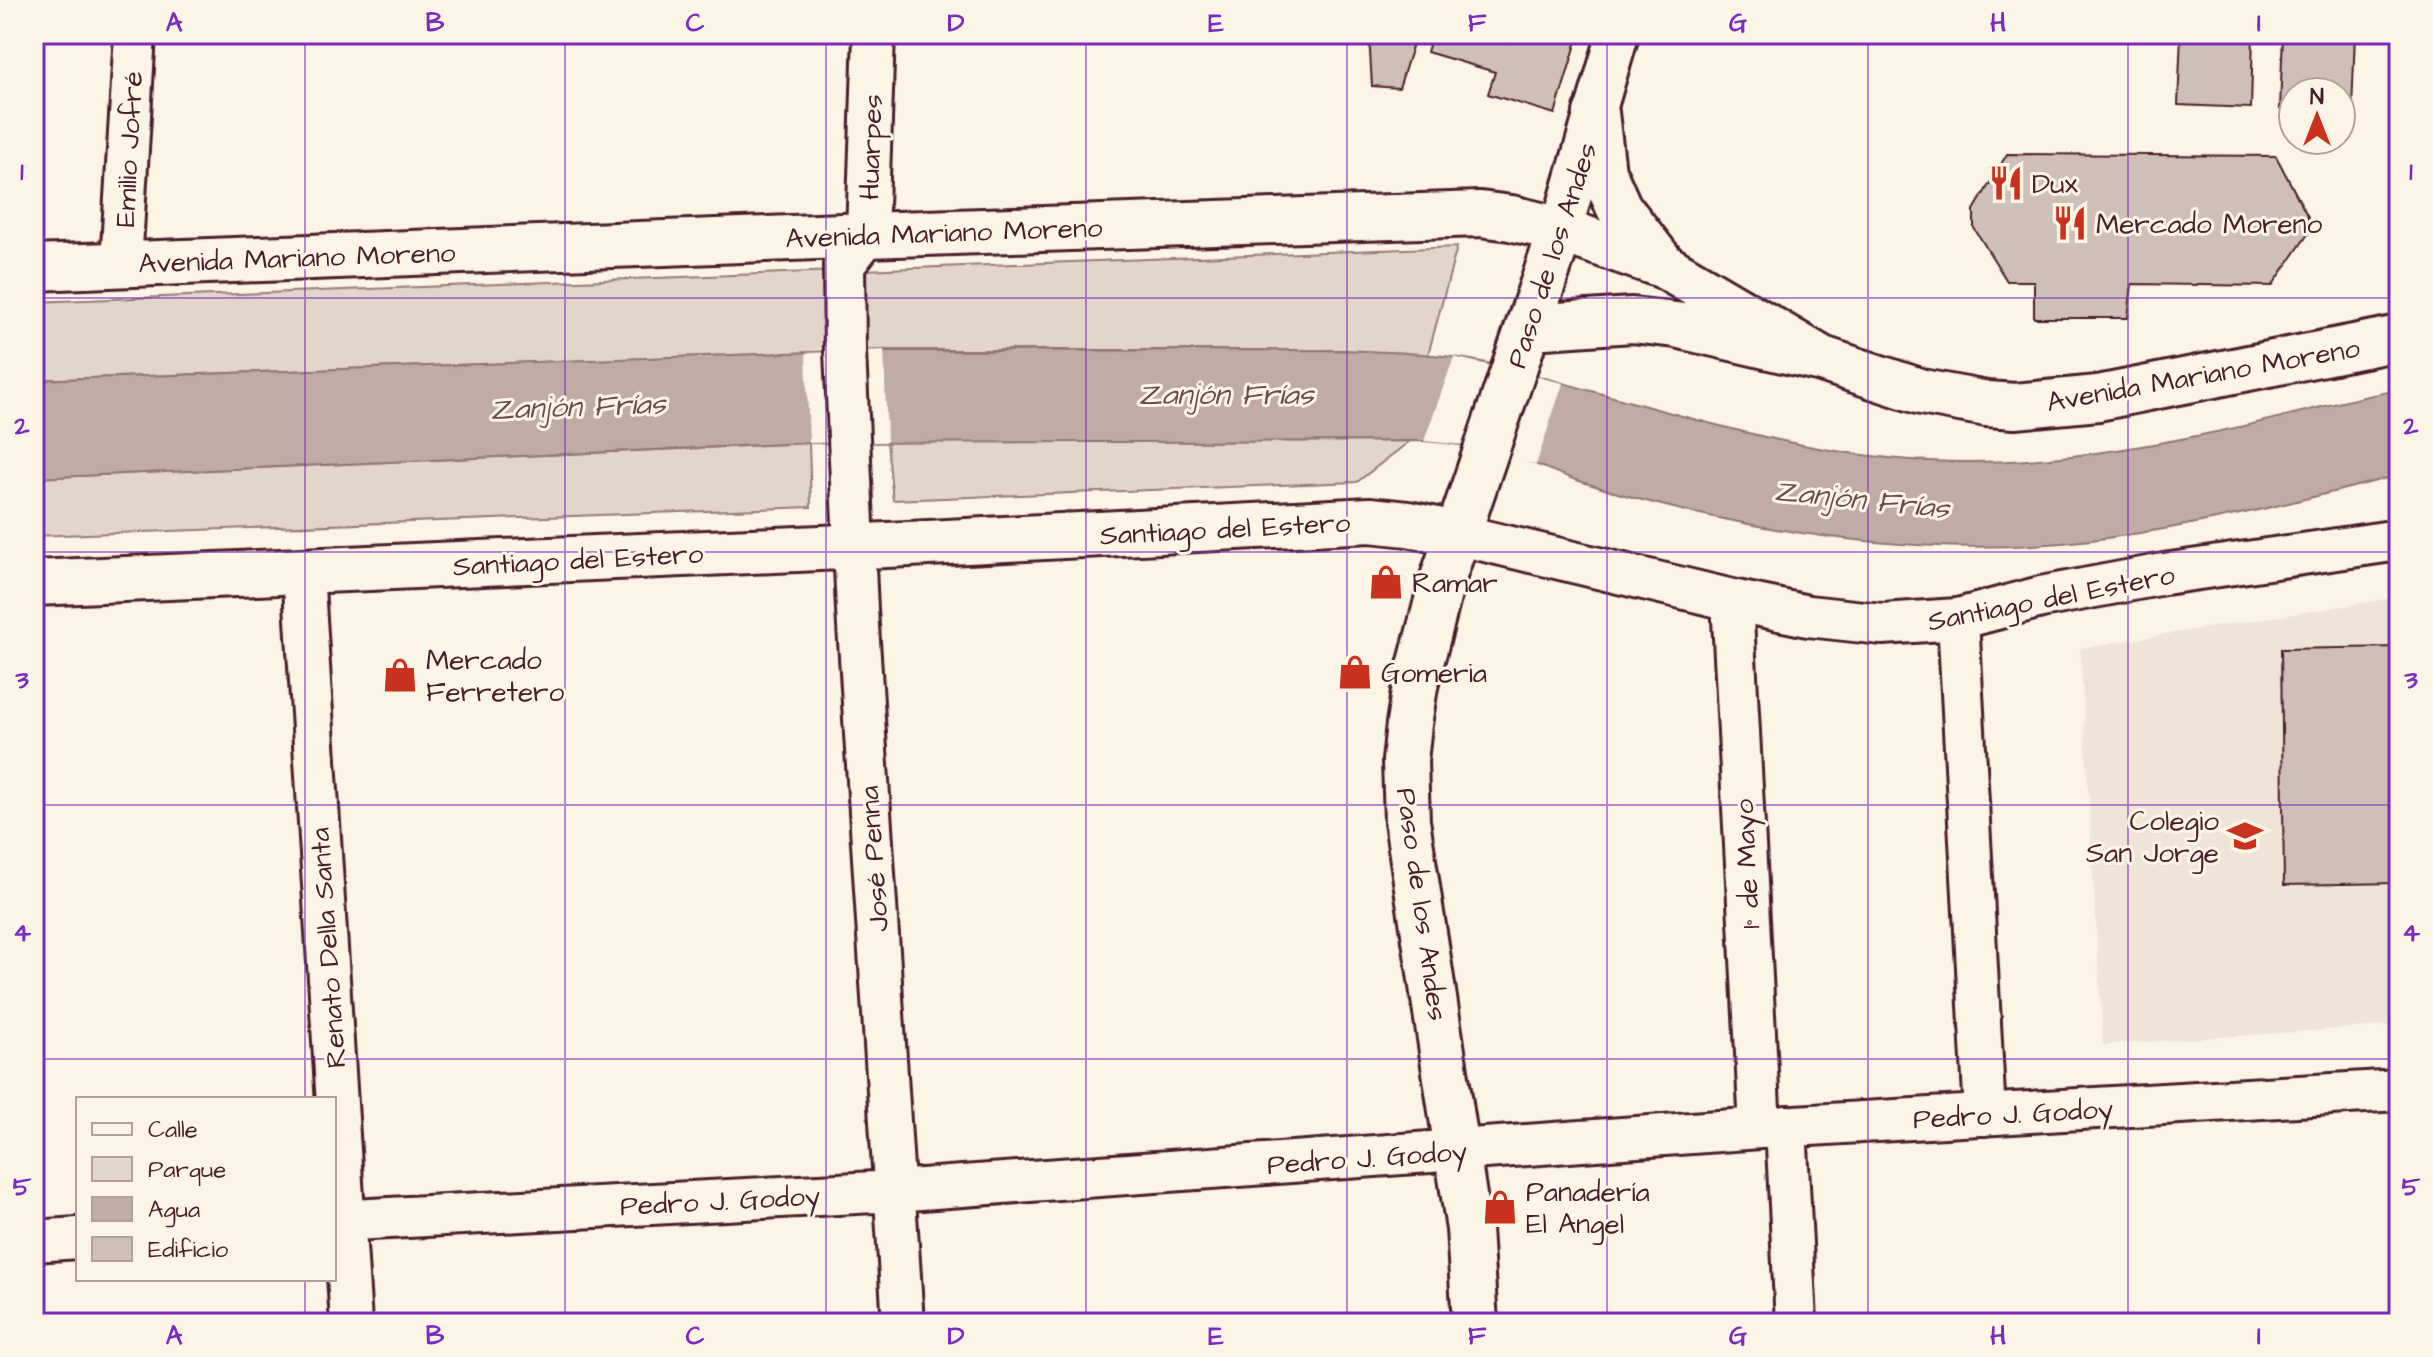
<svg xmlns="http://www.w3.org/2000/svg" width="2433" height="1357" viewBox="0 0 2433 1357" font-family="'Architects Daughter',sans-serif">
<rect width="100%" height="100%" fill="#fcf5e5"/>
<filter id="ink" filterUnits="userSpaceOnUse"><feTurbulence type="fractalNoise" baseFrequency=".0125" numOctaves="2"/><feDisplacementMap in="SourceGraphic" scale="16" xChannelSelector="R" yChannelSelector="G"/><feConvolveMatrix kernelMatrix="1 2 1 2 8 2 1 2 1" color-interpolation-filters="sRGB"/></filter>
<g filter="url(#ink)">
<path fill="#eee5d7" d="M2399,597V1025L2103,1045L2080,648Z"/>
<path fill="#e2d5ca" stroke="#967a7a" stroke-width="2" d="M1457,247L1428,355L1260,350H877L34,380V302Z
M1410,441L1357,482L893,500L887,442Z
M809,443L811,507L34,536V478Z"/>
<path fill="#c0aca5" stroke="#917474" stroke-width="2" d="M1344,350C1380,352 1417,352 1453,357C1502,364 1551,380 1599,393C1707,423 1816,456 1929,461C2024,466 2119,452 2211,433C2274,421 2335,401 2399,390V475C2297,502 2195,527 2091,540C1968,555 1843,544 1723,519C1673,509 1624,496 1576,480C1553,472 1531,461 1508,455C1480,447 1453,443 1424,441L809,443L34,478V380L845,351Z"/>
<path fill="#fcf5e5" d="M884,350L887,442L809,443L806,353Z
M1454,357L1563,383L1536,465L1473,446L1424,441Z"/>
<path fill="#cfc0b7" stroke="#4a1f2b" stroke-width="2" d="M1369,34H1416L1399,88L1372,86Z
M1432,34H1477L1506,43L1509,34H1579L1555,114L1488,94L1495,72L1427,52Z
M2181,34H2253L2251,108L2178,105Z
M2283,34H2355L2352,111L2341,110V92H2293V109H2280Z
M2007,154L2276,156L2308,217V234L2272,286L2132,284L2128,318H2034V281H2007L1974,228V210Z
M2399,647V883L2284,885L2281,649Z"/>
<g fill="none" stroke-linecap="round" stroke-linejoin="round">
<g stroke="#4a1f2b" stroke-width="46">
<path id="minor" d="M874,34L867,235L844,265L845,351L857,610L903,1323
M1561,230L1618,34
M121,264L135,34
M1456,534L1732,600L1808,616L1882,624L1958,619L2041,597L2164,574L2399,540
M303,572L351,1323
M1732,600L1760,1128
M1958,619L1985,1115
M1786,1126L1796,1323
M334,1221L894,1191L1760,1128L2399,1090
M34,1241L78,1238"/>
</g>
<g stroke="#4a1f2b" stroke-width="50">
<path id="major" d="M1596,113L1603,172L1619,208L1664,266
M34,268L867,235L1480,214L1511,218L1561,230L1664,266L1822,359
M1530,327L1632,320L1676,325L1822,359L1922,392L1987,404L2015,406L2098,398L2399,338
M34,583L909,544L1370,520L1408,524L1456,534
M1475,1323L1469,1229L1407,821L1405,761L1409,724L1415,686L1443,578L1561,230"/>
</g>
<use href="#minor" stroke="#fcf5e5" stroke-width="40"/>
<use href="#major" stroke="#fcf5e5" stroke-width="44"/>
</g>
</g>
<path fill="none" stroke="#7b2cbf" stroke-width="2" stroke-opacity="0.55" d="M305,34V1099M565,34V1323M826,34V1323M1086,34V1323M1347,34V1323M1607,34V1323M1868,34V1323M2128,34V1323M34,298H2399M34,552H2399M34,805H2399M34,1059H2399M305,1279V1323"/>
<defs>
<g id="restaurant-bare" transform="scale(2.76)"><path d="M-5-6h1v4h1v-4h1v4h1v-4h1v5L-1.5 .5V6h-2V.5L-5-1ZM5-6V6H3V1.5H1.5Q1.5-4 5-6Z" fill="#c8321e" stroke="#fcf5e5" stroke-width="2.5" paint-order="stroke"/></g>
<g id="shop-bare" transform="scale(2.76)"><path d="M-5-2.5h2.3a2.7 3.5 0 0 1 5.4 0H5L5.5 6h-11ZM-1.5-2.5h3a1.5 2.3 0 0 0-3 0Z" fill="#c8321e" stroke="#fcf5e5" stroke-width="2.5" paint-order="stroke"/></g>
<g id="school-bare" transform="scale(2.76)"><path d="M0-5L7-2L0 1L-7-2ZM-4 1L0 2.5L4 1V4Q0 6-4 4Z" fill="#c8321e" stroke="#fcf5e5" stroke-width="2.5" paint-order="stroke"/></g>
</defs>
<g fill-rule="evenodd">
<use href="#restaurant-bare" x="2006" y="183"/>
<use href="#restaurant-bare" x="2070" y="223"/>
<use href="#shop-bare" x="1386" y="582"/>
<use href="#shop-bare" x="1355" y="672"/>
<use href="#shop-bare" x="400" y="675"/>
<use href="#school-bare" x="2245" y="836"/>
<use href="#shop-bare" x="1500" y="1207"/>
</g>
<g text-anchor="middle" stroke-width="6" stroke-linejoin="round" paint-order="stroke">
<g font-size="28" fill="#4a1f2b" stroke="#fcf5e5">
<text transform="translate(870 147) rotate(-88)" y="10">Huarpes</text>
<text transform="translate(128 149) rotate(-87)" y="10">Emilio Jofré</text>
<text transform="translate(944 232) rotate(-2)" y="10">Avenida Mariano Moreno</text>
<text transform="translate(1551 255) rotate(-72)" y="10">Paso de los Andes</text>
<text transform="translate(297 257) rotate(-2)" y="10">Avenida Mariano Moreno</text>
<text transform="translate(2203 374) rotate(-10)" y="10">Avenida Mariano Moreno</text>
<text transform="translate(1225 528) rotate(-3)" y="10">Santiago del Estero</text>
<text transform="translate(578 559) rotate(-3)" y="10">Santiago del Estero</text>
<text transform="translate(2051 597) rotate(-11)" y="10">Santiago del Estero</text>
<text transform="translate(873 859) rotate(-94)" y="10">José Penna</text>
<text transform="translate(1746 864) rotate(-93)" y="10">1° de Mayo</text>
<text transform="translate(1423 904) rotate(82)" y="10">Paso de los Andes</text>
<text transform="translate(327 948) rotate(-94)" y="10">Renato Della Santa</text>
<text transform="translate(2013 1113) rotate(-3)" y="10">Pedro J. Godoy</text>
<text transform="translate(1367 1157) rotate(-4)" y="10">Pedro J. Godoy</text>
<text transform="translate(720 1200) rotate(-3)" y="10">Pedro J. Godoy</text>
</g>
<g font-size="28" fill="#4a1f2b" stroke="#fcf5e5" text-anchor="start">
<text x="2032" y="193">Dux</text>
<text x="2096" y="233">Mercado Moreno</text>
<text x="1412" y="592">Ramar</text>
<text x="426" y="669">Mercado<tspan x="426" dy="32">Ferretero</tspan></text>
<text x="1381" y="682">Gomeria</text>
<text x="2219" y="830" text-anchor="end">Colegio<tspan x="2219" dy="32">San Jorge</tspan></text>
<text x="1526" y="1201">Panadería<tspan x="1526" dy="32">El Angel</tspan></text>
</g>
<g font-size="30" font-style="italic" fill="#6d4950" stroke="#fcf5e5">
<text x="1226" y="404">Zanjón Frías</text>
<text transform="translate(578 406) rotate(-2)" y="10">Zanjón Frías</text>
<text transform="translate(1862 499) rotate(6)" y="10">Zanjón Frías</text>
</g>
</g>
<rect width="2433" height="1357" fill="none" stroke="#fcf5e5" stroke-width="88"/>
<rect x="76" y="1097" width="260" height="184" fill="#fcf5e5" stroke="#b59f9b" stroke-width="2"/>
<rect x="92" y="1123" width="40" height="12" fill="#fcf5e5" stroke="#b59f9b" stroke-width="2"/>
<text x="148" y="1137" font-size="24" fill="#4a1f2b">Calle</text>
<rect x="92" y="1157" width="40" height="24" fill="#e2d5ca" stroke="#b59f9b" stroke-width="2"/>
<text x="148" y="1177" font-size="24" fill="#4a1f2b">Parque</text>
<rect x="92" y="1197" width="40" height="24" fill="#c0aca5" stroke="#b59f9b" stroke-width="2"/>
<text x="148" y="1217" font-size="24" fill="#4a1f2b">Agua</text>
<rect x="92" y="1237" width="40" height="24" fill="#cfc0b7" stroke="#b59f9b" stroke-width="2"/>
<text x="148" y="1257" font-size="24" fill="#4a1f2b">Edificio</text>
<g transform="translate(2317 116)"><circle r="38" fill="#fcf5e5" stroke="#b59f9b" stroke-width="2"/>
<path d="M0-6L14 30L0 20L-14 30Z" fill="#c8321e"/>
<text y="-12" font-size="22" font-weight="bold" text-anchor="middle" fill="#4a1f2b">N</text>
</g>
<rect x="44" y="44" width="2345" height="1269" fill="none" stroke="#7b2cbf" stroke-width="3"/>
<g font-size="26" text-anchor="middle" font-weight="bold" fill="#7b2cbf">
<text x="174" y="31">A</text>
<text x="435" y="31">B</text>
<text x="695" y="31">C</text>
<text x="956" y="31">D</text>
<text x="1216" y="31">E</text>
<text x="1477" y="31">F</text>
<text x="1738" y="31">G</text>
<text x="1998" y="31">H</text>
<text x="2259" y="31">I</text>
<text x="22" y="180">1</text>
<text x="2411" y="180">1</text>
<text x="22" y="434">2</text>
<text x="2411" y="434">2</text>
<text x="22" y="688">3</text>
<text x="2411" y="688">3</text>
<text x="22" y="941">4</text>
<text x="2411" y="941">4</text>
<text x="22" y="1195">5</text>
<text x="2411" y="1195">5</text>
<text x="174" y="1344">A</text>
<text x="435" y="1344">B</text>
<text x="695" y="1344">C</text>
<text x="956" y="1344">D</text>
<text x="1216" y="1344">E</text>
<text x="1477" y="1344">F</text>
<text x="1738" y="1344">G</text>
<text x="1998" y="1344">H</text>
<text x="2259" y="1344">I</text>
</g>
</svg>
